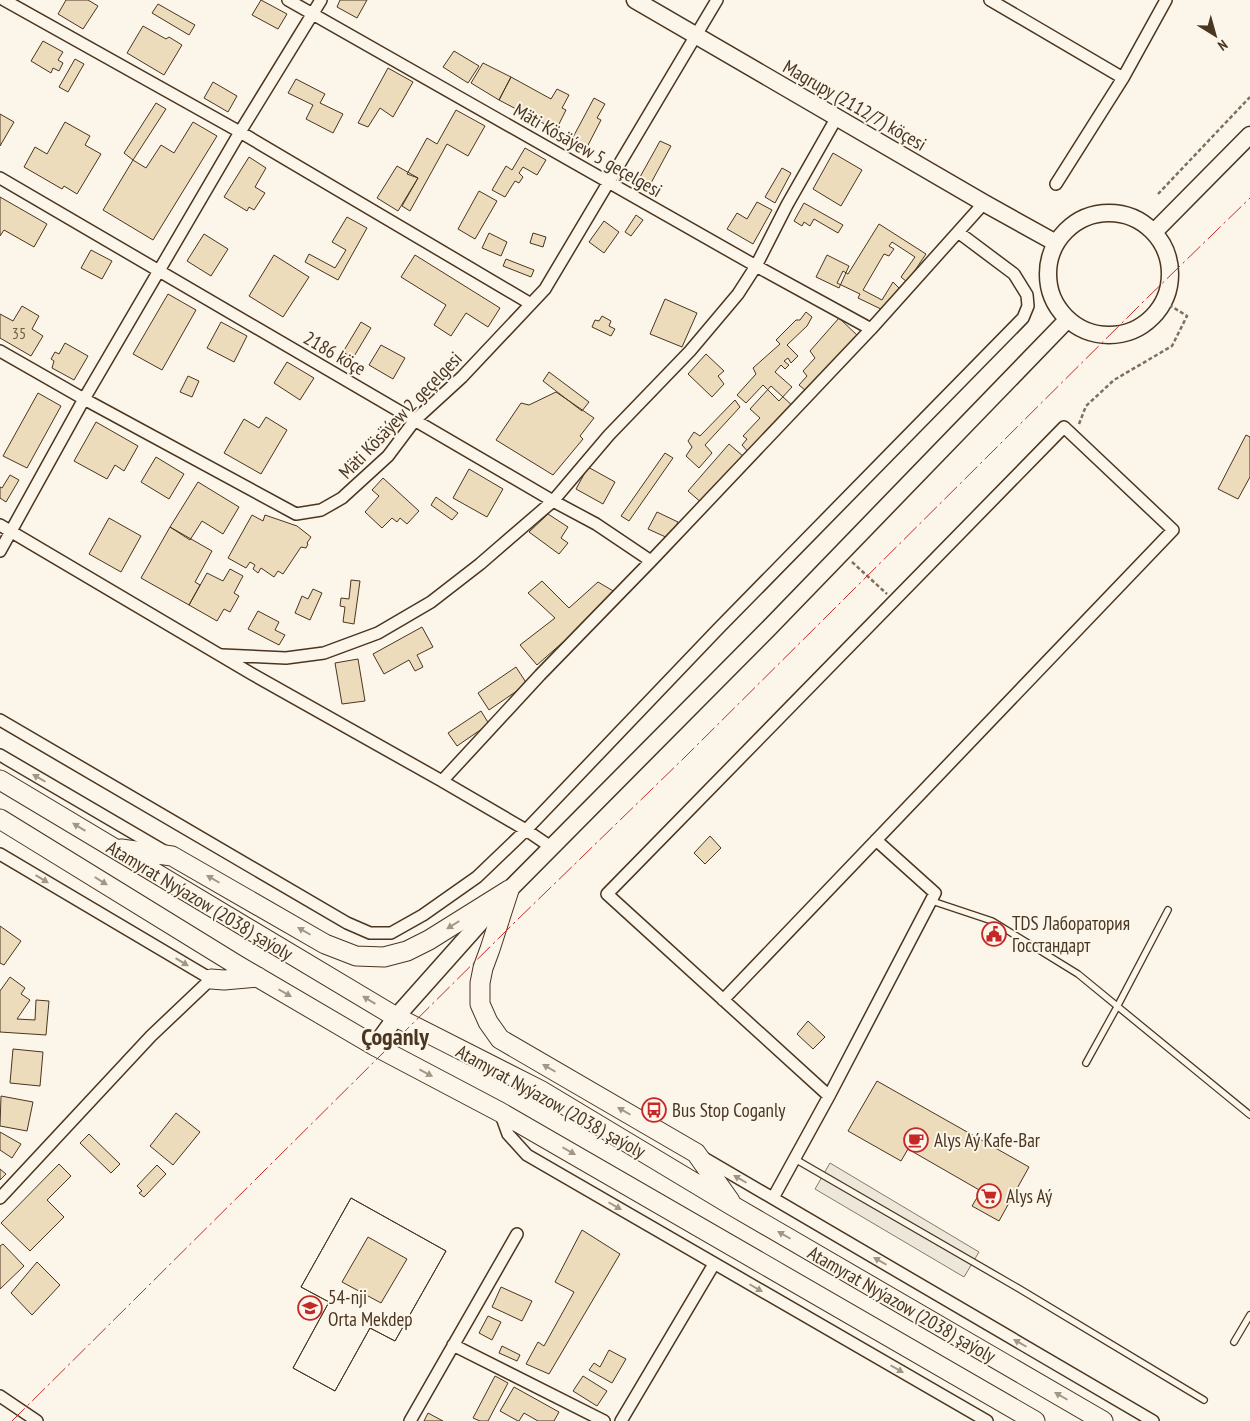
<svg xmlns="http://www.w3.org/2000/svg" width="1250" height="1421" viewBox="0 0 1250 1421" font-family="'PT Sans Narrow',sans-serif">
<rect width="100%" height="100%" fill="#fbf6e9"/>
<path fill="#ede7d9" stroke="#887966" d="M830,1163L979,1252L964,1277L815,1189Z"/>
<path fill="#ecdcbc" stroke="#4a3520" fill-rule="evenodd" d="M66,0H88L98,6L83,29L58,14Z
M261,0L287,14L278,29L252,15Z
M340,0H367L357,18L337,7Z
M158,4L195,25L189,35L152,13Z
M143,26L166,39L169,37L182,45L164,75L127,53Z
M43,41L63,52L58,60L63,63L59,71L53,68L51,73L31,61Z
M454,51L479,66L468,83L443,67Z
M75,59L84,64L68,92L59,87Z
M483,63L511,77L499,100L471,83Z
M388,68L413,82L393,117L380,108L368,127L358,123Z
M511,77L551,99L557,89L569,95L562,108L566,110L556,130L499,100Z
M296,79L325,94L320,103L343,114L333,133L306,119L313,105L288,93Z
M213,82L237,96L228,112L204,98Z
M594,98L605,104L597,118L601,120L586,149L571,141Z
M156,103L166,109L133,160L124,153Z
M456,110L485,126L468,156L447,144L410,211L402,206L418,178L407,174L427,138L437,144Z
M0,114L14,122L0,146Z
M65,122L90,136L85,145L101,154L77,194L64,186L62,189L24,167L35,147L47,154Z
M193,122L217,136L153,240L103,210L133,160L146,168L161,145L174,153Z
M660,141L671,146L651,183L640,177Z
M525,148L546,160L537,175L523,167L519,173L523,177L519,183L515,181L505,197L492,190L506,166L512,170Z
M833,153L862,170L841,206L813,189Z
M249,157L266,168L255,187L265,193L254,210L249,207L247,211L224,197Z
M397,166L418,178L398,211L377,198Z
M782,168L791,173L775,203L765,197Z
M479,191L497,201L475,239L458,229Z
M0,197L47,224L34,247L4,230L0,236Z
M757,202L772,210L753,244L727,229L737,213L747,219Z
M804,203L843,225L838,233L814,219L810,226L804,222L802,226L794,221Z
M636,215L643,220L631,236L625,232Z
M347,217L367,228L338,280L305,262L309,254L335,268L346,250L332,242Z
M604,221L619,232L604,253L589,242Z
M879,224L926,254L907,282L901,277L915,257L892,242L889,246L894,249L889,256L884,254L863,290L882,300L893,282L901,290L885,311L858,298L860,294L837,283L843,271L848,274Z
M489,233L507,242L501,256L482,248Z
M533,233L546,237L543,247L530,243Z
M204,234L228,249L211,276L187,261Z
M91,250L112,261L102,279L81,268Z
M274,255L309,277L283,317L249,296Z
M415,255L500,308L488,327L466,313L451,336L434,325L446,305L401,277Z
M827,255L849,266L839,288L816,277Z
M506,259L534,270L531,277L503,266Z
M168,294L196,310L162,370L133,354Z
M665,299L697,313L682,347L650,334Z
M22,306L39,316L32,329L43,336L31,356L0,338V314L13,321Z
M806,312L812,317L807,326L787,345L798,356L791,363L788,358L784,361L789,365L785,369L781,365L775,372L792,387L779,401L763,385L746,403L737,395L756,374L753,368L780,344L776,340L796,320H800Z
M602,316L611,321L609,326L615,329L611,336L592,327L595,320L599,321Z
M839,318L858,336L806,391L799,385L807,376L803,371L815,358L810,351Z
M221,322L247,336L234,362L207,348Z
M361,322L371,328L353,358L343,352Z
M65,343L88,356L74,380L52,368L54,361L51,359L55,352L59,354Z
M381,345L405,358L393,379L369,365Z
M706,354L724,371L718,376L724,384L712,397L688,374Z
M287,362L314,378L300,400L274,383Z
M549,372L589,402L582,411L543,381Z
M188,376L199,381L192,397L180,392Z
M771,386L794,407L749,453L742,445L747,439L743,436L760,418L750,409Z
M556,392L594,418L580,436L583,439L553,475L496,440L521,403L529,405Z
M38,393L61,406L27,468L3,456Z
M735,400L740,407L705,445L712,453L699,468L686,456L692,447L688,441L694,432L700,436Z
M266,417L287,430L261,474L224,453L244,419L259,428Z
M96,422L138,446L124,471L115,465L107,479L74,461Z
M1246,435L1250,437V477L1238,499L1218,489Z
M729,444L744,457L703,504L688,491Z
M665,453L673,458L629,521L621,516Z
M156,457L184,474L169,499L141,482Z
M588,467L615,482L603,504L576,489Z
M469,469L503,489L487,517L453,498Z
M10,475L19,480L6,502L0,498V487L2,488Z
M383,478L419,511L407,524L400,518L397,522L392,518L382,528L365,512L379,496L372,490Z
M198,482L239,507L223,534L202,521L190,540L170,527Z
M436,497L458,513L452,520L431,505Z
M657,512L678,522L670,539L648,529Z
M548,514L568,527L561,538L568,543L559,554L529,532Z
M252,515L263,521L265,515L297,526L311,537L307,543L308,544L306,548L301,547L283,574L278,571L274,577L261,568L258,573L253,569L255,565L250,562L246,568L228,558Z
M109,518L141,536L121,572L89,554Z
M170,527L212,551L195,582L200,585L189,605L141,578Z
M230,569L243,576L234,593L239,596L230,612L224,609L217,621L189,605L207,573L223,581Z
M351,580L360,581L354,624L343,622L345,607L340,606L341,598L349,599Z
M542,581L569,608L598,582L615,592L571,635L537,665L520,645L555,618L528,593Z
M313,589L322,593L310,620L295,613L302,596L308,599Z
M258,611L279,622L275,630L285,635L279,645L248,629Z
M422,627L433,647L417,655L423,667L415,671L409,660L384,674L373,654Z
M358,659L365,701L342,704L335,663Z
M516,667L527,684L489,710L478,693Z
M481,711L489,724L457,746L448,733Z
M710,836L721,848L705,864L694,853Z
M0,926L21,941L4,965L0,963Z
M10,977L25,988L21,994L30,1000L17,1019L35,1020L36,1000L49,1001L46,1035L0,1032V991Z
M808,1021L825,1037L813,1049L797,1034Z
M13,1049L43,1052L40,1086L10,1083Z
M877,1081L1029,1167L999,1221L972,1206L981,1191L908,1149L901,1161L848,1131Z
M1,1096L33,1102L27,1131L0,1126Z
M176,1113L200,1132L173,1165L150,1146Z
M0,1132L21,1144L12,1158L0,1150Z
M89,1134L120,1164L111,1173L80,1143Z
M59,1164L71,1176L47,1200L64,1217L30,1251L1,1223Z
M157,1165L166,1174L144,1197L139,1193L142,1191L137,1186Z
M0,1169L6,1174L0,1180Z
M351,1198L446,1251L395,1341L370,1328L335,1391L293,1368L329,1302L301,1287ZM368,1237L407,1259L381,1303L342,1282Z
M351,1198L446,1251L395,1341L370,1328L335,1391L293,1368L329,1302L301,1287Z
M582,1230L620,1254L549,1374L526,1364L538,1342L544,1346L574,1292L555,1282Z
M3,1244L24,1266L0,1289V1246Z
M37,1262L60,1285L32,1315L11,1293Z
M501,1287L532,1301L522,1321L492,1307Z
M488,1316L501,1322L492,1340L479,1333Z
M502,1346L520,1355L517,1361L499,1353Z
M609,1350L626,1359L612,1383L589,1370L594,1363L600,1367Z
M495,1376L508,1383L488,1421H480L473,1418Z
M583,1376L607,1391L597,1406L573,1391Z
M514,1387L559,1412L554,1421H538L524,1413L519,1421H518L500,1411Z
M428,1413L443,1421H424Z"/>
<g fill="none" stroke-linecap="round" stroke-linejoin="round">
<g stroke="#4a3520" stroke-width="8">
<path id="lane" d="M932,901L992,921L1078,974L1250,1115
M1086,1063L1117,1007L1168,910
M795,1159L1018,1288L1204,1400
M1234,1342L1250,1315"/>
</g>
<g stroke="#4a3520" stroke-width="14">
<path id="street" d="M4,0L240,132L531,304
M288,0L756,266L871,329
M990,0L1123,78
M0,178L553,501L596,524L651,561
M1056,184L1123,78L1166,0
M0,351L84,399L296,514L321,510L342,498L388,456L415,420L462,377L545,289L717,0
M0,525L252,674L442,781L540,675L651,561L871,329L984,203
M0,551L84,399L240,132L321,0
M222,655L286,658L324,653L378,633L431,602L480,564L553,501L609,435L690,351L738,294L756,266L787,205L837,117
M0,720L347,923L370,933H391L423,915L477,877L526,830L718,629L1023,318L1028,306L1027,295L1014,274L958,232
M0,755L164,851
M442,781L526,830L551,847
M0,854L211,979L151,1036L0,1198
M723,1000L1173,530L1064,427L607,894L829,1096
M500,1112L508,1134L527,1155L987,1421
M704,1158L1153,1421
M773,1198L829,1096L935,893L876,840
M453,1345L604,1421
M0,1396L37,1421
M410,1421L517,1234
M621,1421L714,1264"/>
</g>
<g stroke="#4a3520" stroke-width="19">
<path id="secondary" d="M635,0L984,203L1056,243
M1048 274a61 61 0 1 1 122 0a61 61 0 1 1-122 0Z
M1154,232L1250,135
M375,1046L396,1017L509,890L767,630L1068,319"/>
</g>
<g stroke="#4a3520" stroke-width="21">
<path id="primary" d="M0,780L396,1017L540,1090L733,1206L1103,1421
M0,819L237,965L375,1046L500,1112L1035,1421
M121,849L172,856L325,944L356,956L384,957L407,951L429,940L509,890
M509,890L490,949L483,968L480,983V1004L488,1022L500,1039L696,1153L730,1201
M211,979L224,980L258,977"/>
</g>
<path stroke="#7f6f5c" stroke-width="2.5" stroke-dasharray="4 2.5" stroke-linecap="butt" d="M1158,194L1250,97
M1079,424L1086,406L1114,380L1172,346L1187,316L1163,301
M852,562L887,594"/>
<use href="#lane" stroke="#fbf6e9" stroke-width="5.5"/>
<use href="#street" stroke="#fbf6e9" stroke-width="11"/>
<use href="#secondary" stroke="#fbf6e9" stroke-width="16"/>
<use href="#primary" stroke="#fbf6e9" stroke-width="19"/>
<path stroke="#c62828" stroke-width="1" stroke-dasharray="18 4 2.5 4" stroke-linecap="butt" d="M12,1421L513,924L685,757L1143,302L1250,198"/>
</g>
<defs><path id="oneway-solid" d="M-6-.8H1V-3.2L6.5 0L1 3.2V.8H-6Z" transform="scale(1.25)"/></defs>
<g fill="#a29684">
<use href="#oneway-solid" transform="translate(39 778) rotate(-150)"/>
<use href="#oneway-solid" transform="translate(79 827) rotate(-149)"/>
<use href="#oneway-solid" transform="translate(42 879) rotate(31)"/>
<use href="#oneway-solid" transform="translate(213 879) rotate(-150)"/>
<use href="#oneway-solid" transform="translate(101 881) rotate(32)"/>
<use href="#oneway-solid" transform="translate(453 925) rotate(148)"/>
<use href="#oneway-solid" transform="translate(304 931) rotate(-150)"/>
<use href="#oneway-solid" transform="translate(182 962) rotate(31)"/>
<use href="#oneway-solid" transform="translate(285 993) rotate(30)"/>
<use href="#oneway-solid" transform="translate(369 1000) rotate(-149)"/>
<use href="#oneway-solid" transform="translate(549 1068) rotate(-150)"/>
<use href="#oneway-solid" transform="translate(426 1073) rotate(28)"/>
<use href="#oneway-solid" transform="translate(624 1111) rotate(-150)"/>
<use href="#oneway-solid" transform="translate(569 1151) rotate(30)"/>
<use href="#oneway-solid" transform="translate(740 1179) rotate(-150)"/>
<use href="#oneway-solid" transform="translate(615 1206) rotate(30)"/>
<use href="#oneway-solid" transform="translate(784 1235) rotate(-150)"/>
<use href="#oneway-solid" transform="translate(880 1261) rotate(-150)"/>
<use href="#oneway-solid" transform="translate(756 1288) rotate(30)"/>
<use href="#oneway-solid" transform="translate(1020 1343) rotate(-150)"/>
<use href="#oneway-solid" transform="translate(897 1369) rotate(30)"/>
<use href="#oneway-solid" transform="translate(1061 1396) rotate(-150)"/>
</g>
<defs>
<g id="civic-ring" transform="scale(1.25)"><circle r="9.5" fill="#fbf6e9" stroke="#c62828" stroke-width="1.5"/><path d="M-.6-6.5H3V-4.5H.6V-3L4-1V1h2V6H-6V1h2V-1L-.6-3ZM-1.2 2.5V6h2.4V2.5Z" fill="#c62828"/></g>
<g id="bus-ring" transform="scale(1.25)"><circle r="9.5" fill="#fbf6e9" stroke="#c62828" stroke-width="1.5"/><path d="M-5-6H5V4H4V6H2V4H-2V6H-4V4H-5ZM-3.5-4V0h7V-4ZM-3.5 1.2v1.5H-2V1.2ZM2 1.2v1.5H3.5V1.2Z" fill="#c62828"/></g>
<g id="cafe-ring" transform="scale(1.25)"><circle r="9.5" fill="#fbf6e9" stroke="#c62828" stroke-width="1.5"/><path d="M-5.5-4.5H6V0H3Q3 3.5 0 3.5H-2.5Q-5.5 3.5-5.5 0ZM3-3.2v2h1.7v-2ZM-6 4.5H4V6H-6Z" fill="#c62828"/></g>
<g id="supermarket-ring" transform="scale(1.25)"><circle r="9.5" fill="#fbf6e9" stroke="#c62828" stroke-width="1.5"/><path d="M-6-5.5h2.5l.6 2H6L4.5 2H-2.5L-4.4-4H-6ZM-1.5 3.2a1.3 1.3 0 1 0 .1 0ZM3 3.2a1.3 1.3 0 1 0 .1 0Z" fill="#c62828"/></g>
<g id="school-ring" transform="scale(1.25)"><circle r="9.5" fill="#fbf6e9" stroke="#c62828" stroke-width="1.5"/><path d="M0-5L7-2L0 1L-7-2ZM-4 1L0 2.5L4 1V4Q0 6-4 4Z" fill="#c62828"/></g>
</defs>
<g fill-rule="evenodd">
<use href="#civic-ring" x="994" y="934"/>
<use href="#bus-ring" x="654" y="1110"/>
<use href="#cafe-ring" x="916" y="1140"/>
<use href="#supermarket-ring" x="989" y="1196"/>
<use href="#school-ring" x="310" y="1308"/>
</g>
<g text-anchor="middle" stroke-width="4" stroke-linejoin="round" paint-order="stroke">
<g font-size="16" fill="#725f47">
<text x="19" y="339">35</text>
</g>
<g font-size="19" fill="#4a3520" stroke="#fbf6e9">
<text transform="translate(855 105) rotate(30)" y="7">Magrupy (2112/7) köçesi</text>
<text transform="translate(588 150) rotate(30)" y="7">Mäti Kösäýew 5 geçelgesi</text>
<text transform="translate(335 353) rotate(30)" y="7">2186 köçe</text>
<text transform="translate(400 415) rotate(-46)" y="7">Mäti Kösäýew 2 geçelgesi</text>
<text transform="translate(200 900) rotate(31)" y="7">Atamyrat Nyýazow (2038) şaýoly</text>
<text transform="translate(551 1101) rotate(29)" y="7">Atamyrat Nyýazow (2038) şaýoly</text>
<text transform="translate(902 1304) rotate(30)" y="7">Atamyrat Nyýazow (2038) şaýoly</text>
</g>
<g font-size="19" fill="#4a3520" stroke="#fbf6e9" text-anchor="start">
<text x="1012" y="930">TDS Лаборатория<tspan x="1012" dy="22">Госстандарт</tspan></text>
<text x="672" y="1117">Bus Stop Coganly</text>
<text x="934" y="1147">Alys Aý Kafe-Bar</text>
<text x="1006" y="1203">Alys Aý</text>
<text x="328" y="1304">54-nji<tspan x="328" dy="22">Orta Mekdep</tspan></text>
</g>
<g font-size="24" font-weight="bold" fill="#4a3520" stroke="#fbf6e9">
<text x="395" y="1045">Çoganly</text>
</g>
</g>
<g transform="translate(1215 35) rotate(143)" stroke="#fbf6e9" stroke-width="4" paint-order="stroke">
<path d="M0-4L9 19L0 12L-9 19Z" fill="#4a3520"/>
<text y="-8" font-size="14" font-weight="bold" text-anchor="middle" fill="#4a3520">N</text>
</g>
</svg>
